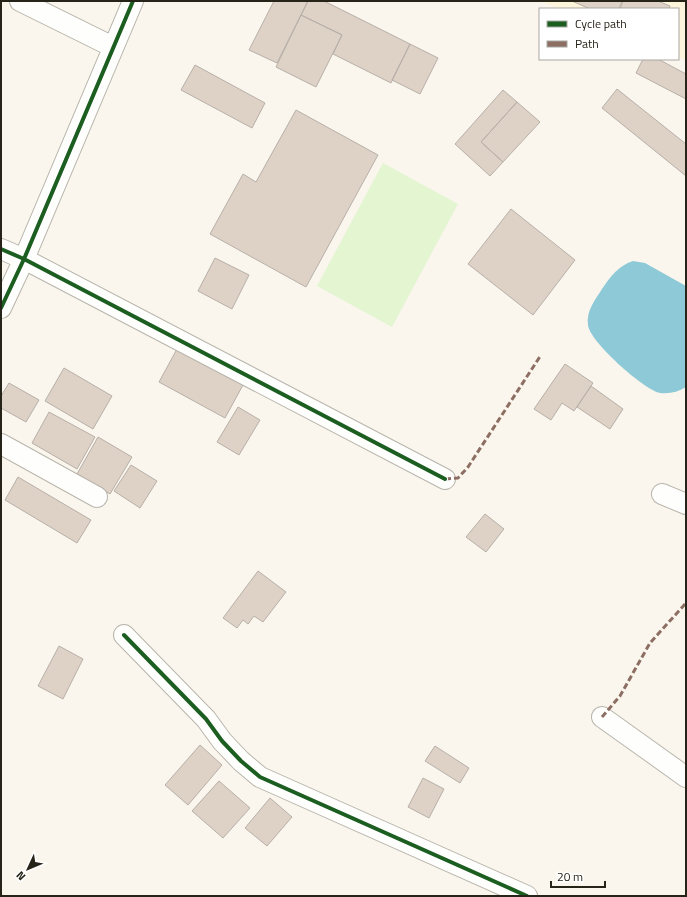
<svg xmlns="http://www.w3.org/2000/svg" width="687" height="897" viewBox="0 0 687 897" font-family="'Titillium Web',sans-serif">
<rect width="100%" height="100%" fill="#faf6ed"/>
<path fill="#fcf4db" d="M540,1H686V60L678,57V9H559Z"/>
<path fill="#e4f5d2" d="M383,163L458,204L392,327L317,286Z"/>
<path fill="#8ec9d7" d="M633,261L645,263L686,286V387C678,392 670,394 660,393C644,390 589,341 588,325C586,311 595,300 602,289C611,276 618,266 633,261Z"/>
<path fill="#ded1c5" stroke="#b7b0a9" d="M274,1H308L277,63L249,50Z
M308,1H324L410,44L391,83L333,54L342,35L301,15Z
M572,1H622L619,9H590Z
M623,1H658L670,6L669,9H620Z
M301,15L342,35L316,87L276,67Z
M410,44L438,58L420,94L392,80Z
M643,59H658L686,74V99L636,73Z
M195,65L265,103L252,128L181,90Z
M617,89L686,144V176L602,108Z
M503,90L517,102L481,142L503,162L490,176L455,144Z
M517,102L540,122L503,162L481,142Z
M296,110L378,155L306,287L210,234L243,174L256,182Z
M511,209L575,260L533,315L468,264Z
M215,258L249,275L232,309L198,291Z
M177,349L243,385L225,418L159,382Z
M565,364L593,383L574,411L562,403L551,420L534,409Z
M64,368L112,396L93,429L45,401Z
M9,383L39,400L26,422L1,408V396Z
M591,386L623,409L610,429L577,407Z
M238,407L260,420L239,455L217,442Z
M49,412L95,437L77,469L32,443Z
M98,437L132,457L110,494L77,474Z
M131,465L157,481L140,508L114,491Z
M18,477L91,520L77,543L5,500Z
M485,514L504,529L486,552L466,537Z
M258,571L286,592L263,622L254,616L248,624L243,620L237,628L223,618Z
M59,646L83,659L63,699L38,686Z
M200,745L222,765L188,805L165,785Z
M435,746L469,768L460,783L425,761Z
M423,778L444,789L429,818L408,807Z
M219,781L250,808L223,838L192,811Z
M270,798L292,817L267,846L245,828Z"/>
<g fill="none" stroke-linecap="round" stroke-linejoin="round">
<g stroke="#b8b5ac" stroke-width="22">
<path id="minor" d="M20,1L113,47
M1,249L24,259L445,479
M1,308L24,259L133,1
M1,444L97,497
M662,494L686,504
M124,635L206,719L222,741L241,761L260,777L527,896
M602,717L686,777"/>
</g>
<use href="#minor" stroke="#fefefc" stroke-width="20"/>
<path stroke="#8d6e63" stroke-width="3" stroke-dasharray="6 3" stroke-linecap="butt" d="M445,479L458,478L468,467L541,355
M602,717L620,696L650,643L686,603"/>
<g stroke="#fff" stroke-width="6">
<path id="cycleway" d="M1,249L24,259L445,479
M1,308L24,259L133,1
M124,635L206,719L222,741L241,761L260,777L527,896"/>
</g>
<use href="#cycleway" stroke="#1b5e20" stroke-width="4"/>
</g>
<rect width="687" height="897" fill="none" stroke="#262318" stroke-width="4"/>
<rect x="539" y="8" width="140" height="52" fill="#ffffff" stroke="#a8a7a3"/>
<rect x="547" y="21" width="20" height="6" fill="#1b5e20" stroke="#a8a7a3"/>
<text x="575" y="28" font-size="12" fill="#262318">Cycle path</text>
<rect x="547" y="41" width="20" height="6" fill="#8d6e63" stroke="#a8a7a3"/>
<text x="575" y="48" font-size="12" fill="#262318">Path</text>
<g transform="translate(28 869) rotate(226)" stroke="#ffffff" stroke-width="3" paint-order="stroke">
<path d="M0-3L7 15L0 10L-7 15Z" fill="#262318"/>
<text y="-6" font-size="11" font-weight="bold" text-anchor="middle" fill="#262318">N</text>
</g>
<path d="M551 881v6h54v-6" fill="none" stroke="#262318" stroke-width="2"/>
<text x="557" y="881" font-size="12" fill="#262318" stroke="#ffffff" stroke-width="3" paint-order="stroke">20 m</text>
</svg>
